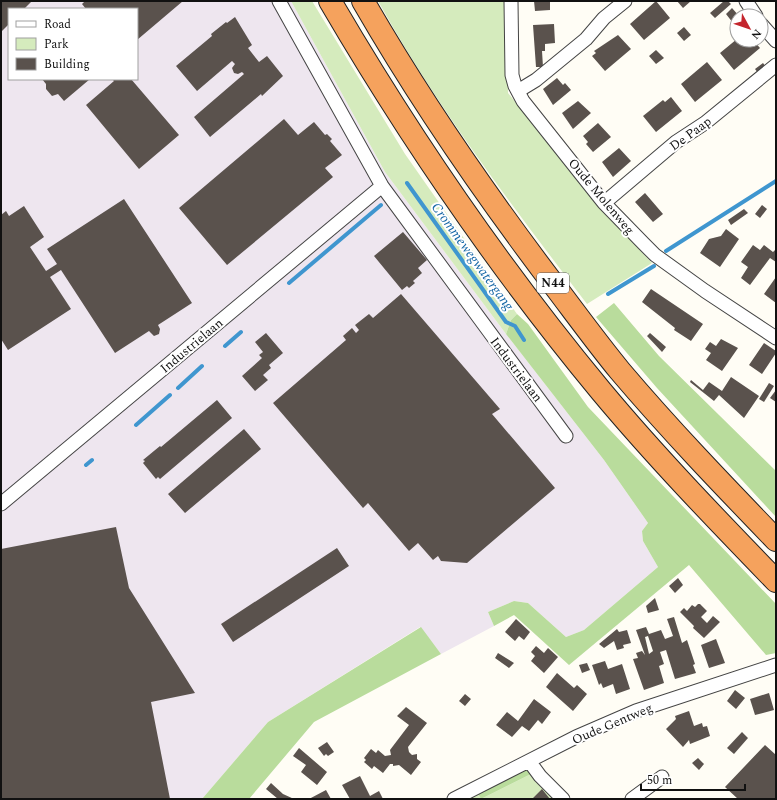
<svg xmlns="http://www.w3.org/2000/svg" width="777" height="800" viewBox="0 0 777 800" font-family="Spectral,serif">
<rect width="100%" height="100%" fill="#fffdf5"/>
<path fill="#eee6ef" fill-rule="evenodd" d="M1,1H291L385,172L506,334L604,460L648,523L642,531L643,541L658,567L584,630L566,637L528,603L514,601L488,612L494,626L441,654L420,627L268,722L202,799H1ZM9,9H137V79H9Z"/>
<path fill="#d5ebbd" d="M291,1H312L405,154L517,314L511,320L506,334L385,172Z
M378,1H506L508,93L620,229L652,263L587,304C512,206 438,109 378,1Z
M533,773L556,799H463L477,792L481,799Z"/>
<path fill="#b9dc9c" d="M614,303L659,356L776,471V517L657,388L596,317Z
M517,314L528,324L588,407L776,604V653L766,655L689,565L569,665L514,615L494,626L488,612L514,601L528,603L566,637L584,630L658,567L643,541L642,531L648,523L604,460L506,334L511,320Z
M421,627L441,654L314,722L249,799H202L268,722Z
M527,766L533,773L481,799L477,792Z"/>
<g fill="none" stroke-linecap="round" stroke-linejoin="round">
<path stroke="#3f96cf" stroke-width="4" d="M407,183L506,322L515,326L524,340
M666,251L776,181
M289,283L381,205
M608,294L654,266
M225,346L241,332
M178,388L202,366
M136,425L170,395
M86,465L92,460"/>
</g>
<path fill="#5a524d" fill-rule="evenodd" d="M1,1H32L24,9H9V24L1,32Z
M85,1H183L137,40V9H86L82,4Z
M534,1H550V10L535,11Z
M656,1L670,18L644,40L630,24Z
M677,1H691L683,8Z
M724,1H728L731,4L715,18L710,13Z
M732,8L739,16H737V19L733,23L726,14Z
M235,17L252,45L248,48L259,62L267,56L283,76L262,96L261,94L210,137L194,117L244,74L242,72L238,74L234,73L232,68L235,64L232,61L197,91L176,66L212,36L211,34L226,22L227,23Z
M554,24L555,43L545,44V51H542L543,67H536L533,25Z
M684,27L691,35L684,41L677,33Z
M618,35L631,49L605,71L592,56L596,53L594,51Z
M737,39L753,40L760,48L734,70L720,53Z
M656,50L664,58L656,64L649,56Z
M707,62L722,80L695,102L681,84Z
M763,63L766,67L758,73L755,69Z
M557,78L563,85L565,83L571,90L553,105L543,89Z
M42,79H90L64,101L58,94L52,96L46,89V84Z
M112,79H131L179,135L139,169L86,105L114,81Z
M671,97L682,111L656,132L643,116L663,100L665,102Z
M578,101L591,113L573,129L562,113Z
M284,119L298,135L314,122L325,135L327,134L332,139L330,141L342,155L325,168L333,177L227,265L179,208Z
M598,123L611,137L593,152L586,144L588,142L583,136Z
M619,148L631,161L613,177L602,162Z
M645,193L663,214L653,222L635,202Z
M124,199L192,303L158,325L160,329L159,334L154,336L149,331L115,353L61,270L50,277L71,309L8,350L1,339V215L6,211L9,216L24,206L44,237L30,247L46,271L57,264L47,249Z
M762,205L767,209L760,218L755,214Z
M744,209L748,213L731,225L728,220Z
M726,229L739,239L720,267L700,253L709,239L721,236Z
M403,232L427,260L418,268L422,273L413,281L415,283L409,288L407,286L402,290L374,256Z
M753,245L760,250L764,245L773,252L776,249V262L770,258L750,285L741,278L748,267L741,262Z
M776,277V303L764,294Z
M651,289L703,324L691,341L674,330L675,328L642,302Z
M401,294L500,409L492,414L555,488L467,563L441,561L438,556L433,560L418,543L409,551L368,503L363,508L273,403L346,340L343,336L352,328L356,333L359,330L355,325L369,314L373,318Z
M266,333L283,353L269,365L271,368L263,375L268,380L255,391L242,376L262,358L259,355L263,352L255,342Z
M650,333L666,347L662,352L647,336Z
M721,339L738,348L722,371L706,360L711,353L705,349L710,342L716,346Z
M764,343L776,351V353L762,374L749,365Z
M731,377L759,396L744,418L719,395L714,401L690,382L691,380L703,390L709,382L722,391Z
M769,383L774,386L764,402L759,399Z
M776,390V402L770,398Z
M217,400L232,418L160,479L158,477L156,479L143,463L145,461L143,460L160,446L161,447Z
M244,429L261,449L185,513L168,494Z
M116,527L129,588L195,693L151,702L170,799H1V549Z
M337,548L349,566L233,642L221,624Z
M678,578L683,585L675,593L669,586Z
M655,598L659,610L648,613L646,606Z
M698,604H700L707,611L701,617L707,623L713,616L720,622L704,638L693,628L694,626L680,612L684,608L687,611L692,605L695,607Z
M674,617L682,643L687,640L695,664L693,665L696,673L675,679L666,650L660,652L664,664L659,666L664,683L644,690L633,659L638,658L636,653L642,651L645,655L636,630L646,627L649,634L661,630L665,639L673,636L667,619ZM648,636L653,651L649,654L645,637Z
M516,619L530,632L524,640L519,636L515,641L505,632Z
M617,629L619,632L627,630L631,643L623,645L624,648L617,650L614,641L604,648L599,644Z
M716,639L725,663L709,668L701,645Z
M536,646L544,653L548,648L558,657L544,673L531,661L535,656L531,652Z
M498,653L514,663L509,668L495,658Z
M605,661L608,669L622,664L630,689L616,694L613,684L603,688L601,683L599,685L592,665Z
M587,663L590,670L582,673L579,665Z
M557,673L574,688L577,685L587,694L573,711L546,687Z
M735,690L745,698L736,709L727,701Z
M769,693L774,710L755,715L750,699Z
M465,694L471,699L465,706L459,701Z
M534,699L551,712L542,724L538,720L529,731L522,726L512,737L496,725L507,712L518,721Z
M406,707L427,723L408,747L409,752L412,755L417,754V759L421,762L411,775L399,765L393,766V764H390L383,773L374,766L372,769L364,762L366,760L364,758L371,749L376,753L378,750L385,756L391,755L390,750L409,725L397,716Z
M689,711L694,726L702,723L703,727L707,726L710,736L690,744L689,740L683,747L666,729L676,719L675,716Z
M742,732L748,738L734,754L727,748Z
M327,742L334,752L328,756L326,754L324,756L318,748Z
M765,745L776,755V799H738L725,787Z
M299,748L327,772L317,785L301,772L306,765L293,756Z
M698,758L704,764L699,770L692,763Z
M360,776L370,796L379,791L383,799H350L342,785Z
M271,783L283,794L294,799H278L266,789Z
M542,789L550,799H532Z
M326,790L331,799H309Z"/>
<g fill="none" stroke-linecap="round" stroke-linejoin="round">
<g stroke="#444" stroke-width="15">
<path id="street" d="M279,1L382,186L566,436
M511,1L512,75L515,86L523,101L604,203L643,243L655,255L705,291L776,338
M746,1L756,16
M761,24L776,41
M518,91L536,80L586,39L604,18L625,1
M604,203L676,142L705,123L776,65
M1,504L382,186
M529,761L540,776L563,799
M454,799L576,737L636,711L776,665
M632,799L662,777"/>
</g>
<g stroke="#222" stroke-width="24">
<path id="highway" d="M330,1C410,138 500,269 601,391C656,457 716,519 776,581
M363,1C420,100 485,194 554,285C576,314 597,343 620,371C670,430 723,485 776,540"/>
</g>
<use href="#street" stroke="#fff" stroke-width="13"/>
<use href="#highway" stroke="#f5a25d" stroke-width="22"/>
</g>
<g text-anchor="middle" stroke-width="4" stroke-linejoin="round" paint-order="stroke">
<rect fill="#fff" stroke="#585858" stroke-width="1" x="537" y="273" width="32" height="20" rx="3"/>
<g font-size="12" font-weight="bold" fill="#111">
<text x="553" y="287">N44</text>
</g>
<g font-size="13" fill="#111" stroke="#fff">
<text transform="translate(690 133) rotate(-36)" y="5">De Paap</text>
<text transform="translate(602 196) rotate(50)" y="5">Oude Molenweg</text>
<text transform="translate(191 345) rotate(-40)" y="5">Industrielaan</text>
<text transform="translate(517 369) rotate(53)" y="5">Industrielaan</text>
<text transform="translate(612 723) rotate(-23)" y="5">Oude Gentweg</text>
</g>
<g font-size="14" font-style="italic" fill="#1768a6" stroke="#fff">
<text transform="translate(473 256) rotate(54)" y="5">Crommewegwatergang</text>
</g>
</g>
<rect width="777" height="800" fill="none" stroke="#111111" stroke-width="4"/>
<rect x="8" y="8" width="130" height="72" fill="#ffffff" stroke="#a0a0a0"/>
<rect x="16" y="21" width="20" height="6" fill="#ffffff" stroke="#a0a0a0"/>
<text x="44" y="28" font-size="12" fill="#111111">Road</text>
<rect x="16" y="38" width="20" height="12" fill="#d5ebbd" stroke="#a0a0a0"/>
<text x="44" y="48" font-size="12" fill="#111111">Park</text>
<rect x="16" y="58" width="20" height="12" fill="#5a524d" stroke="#a0a0a0"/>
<text x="44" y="68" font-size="12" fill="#111111">Building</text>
<g transform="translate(749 28) rotate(130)"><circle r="19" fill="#ffffff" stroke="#a0a0a0"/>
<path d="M0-3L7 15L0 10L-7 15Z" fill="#c4262e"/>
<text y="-6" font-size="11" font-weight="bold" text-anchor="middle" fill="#111111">N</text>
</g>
<path d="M641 784v6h104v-6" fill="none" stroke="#111111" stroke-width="2"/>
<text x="647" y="784" font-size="12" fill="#111111" stroke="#ffffff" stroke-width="3" paint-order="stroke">50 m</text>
</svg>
